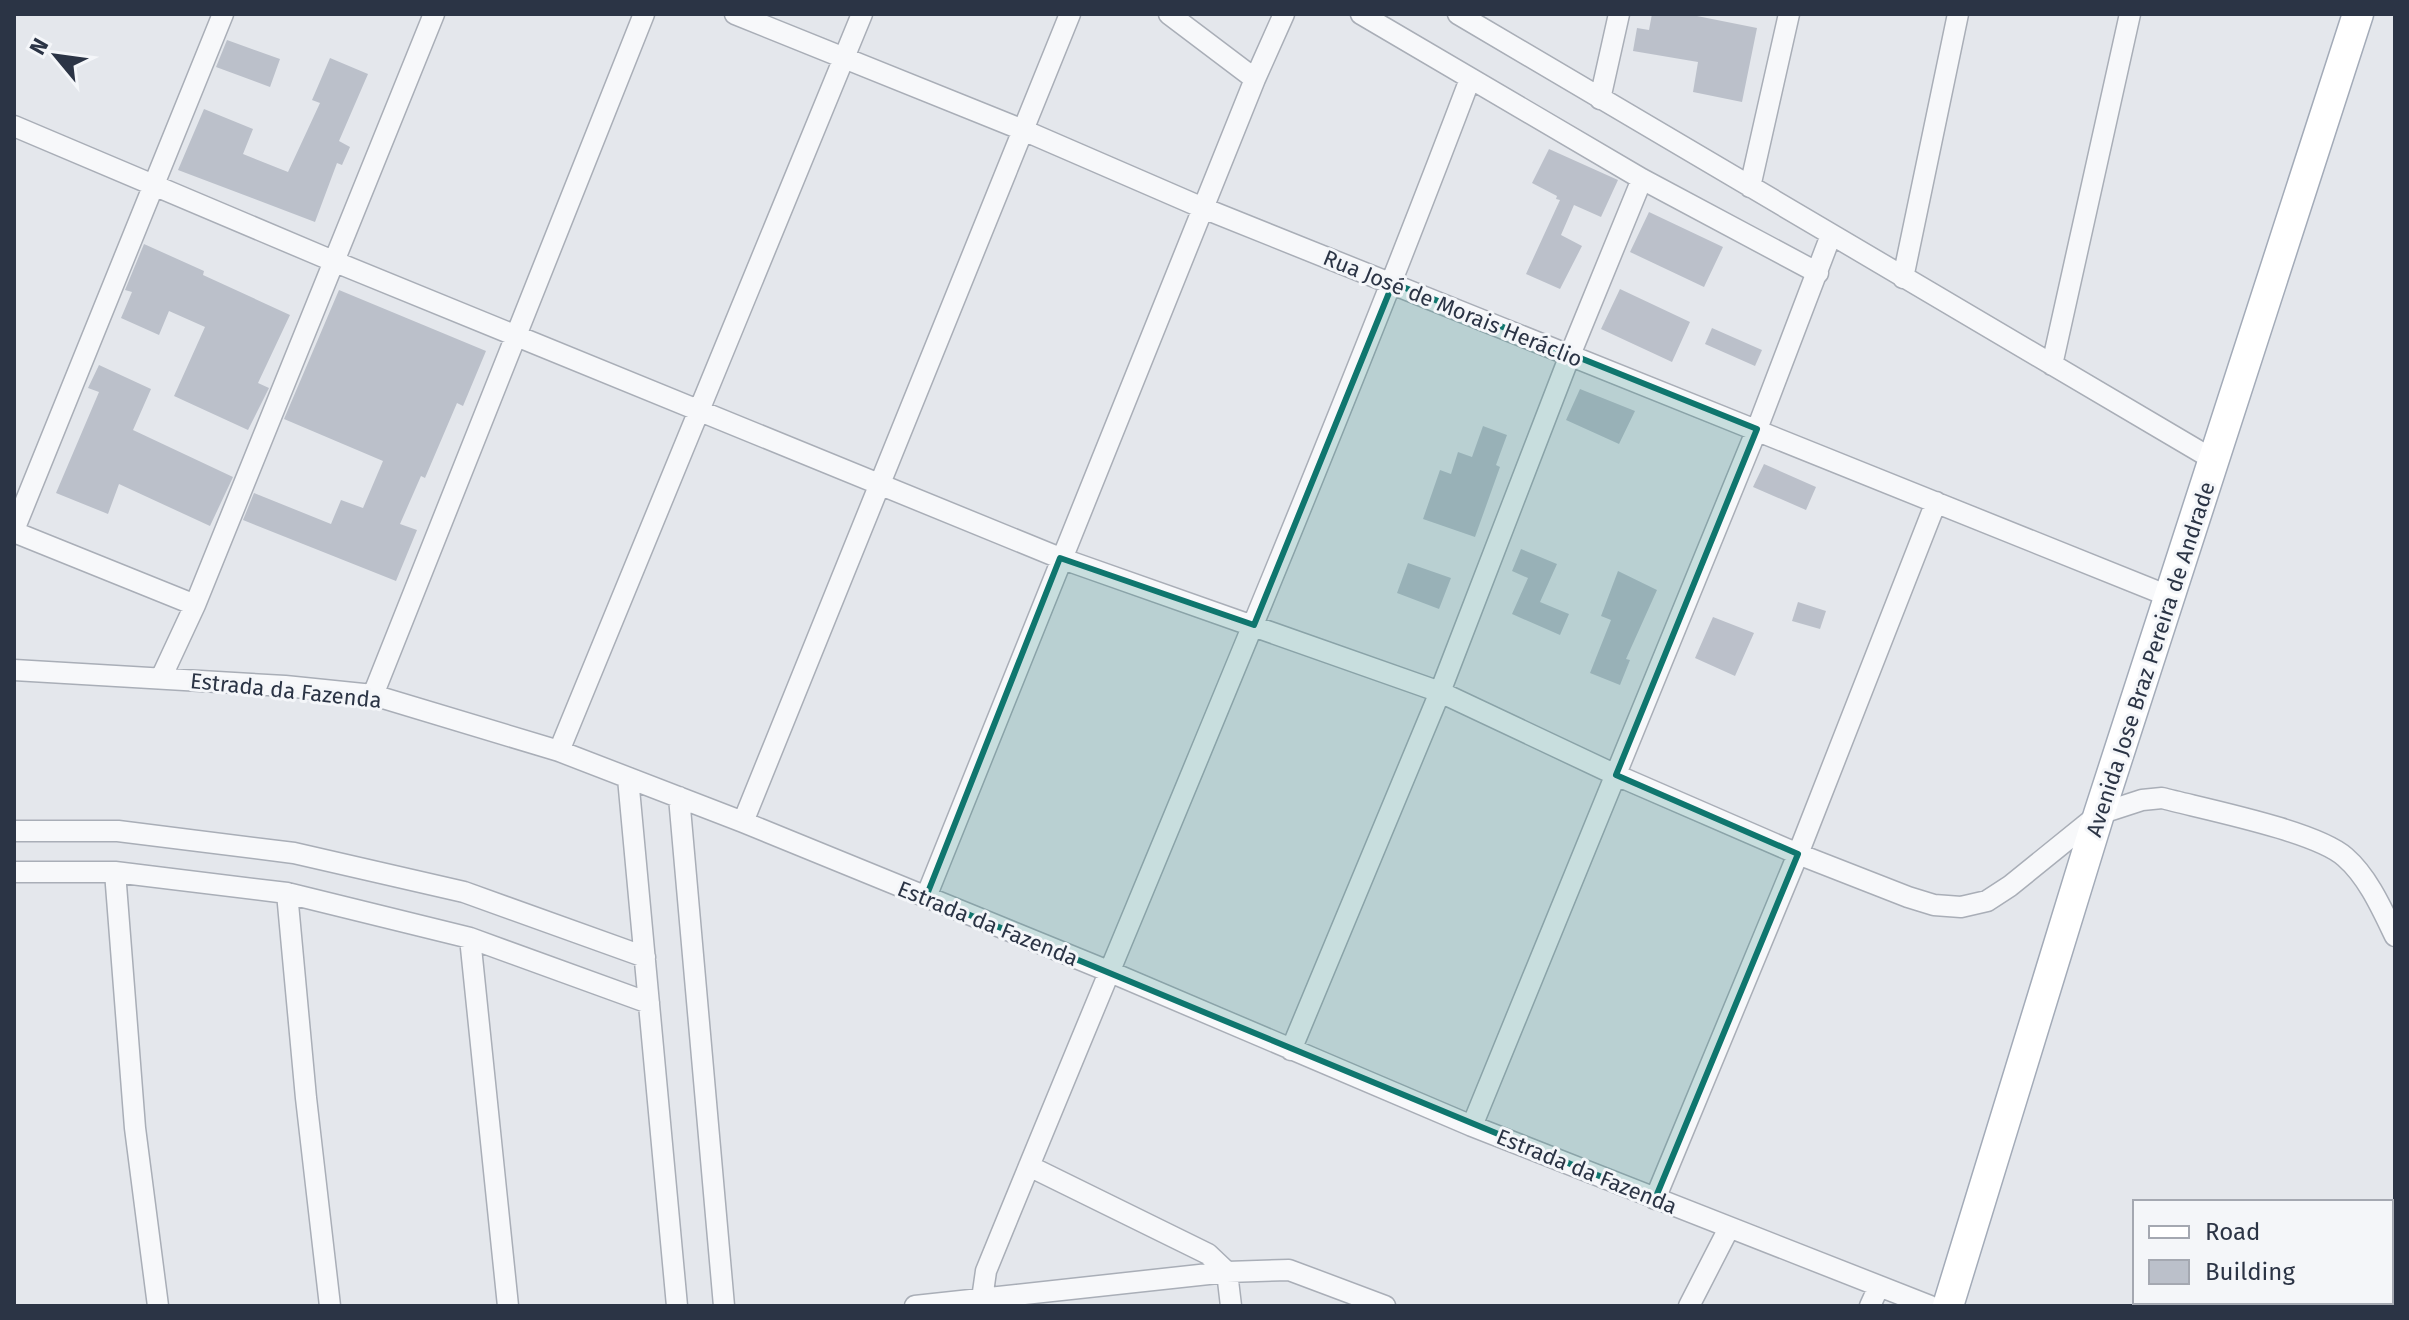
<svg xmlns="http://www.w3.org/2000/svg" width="2409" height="1320" viewBox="0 0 2409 1320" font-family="'Fira Sans',sans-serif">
<rect width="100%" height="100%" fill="#e4e7ec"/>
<path fill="#bbc0ca" d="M1652,14H1687L1757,28L1742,102L1693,92L1698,62L1633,51L1637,28L1649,30Z
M227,40L280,59L270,87L216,67Z
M330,58L368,74L339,141L350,147L342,165L337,163L315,222L178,170L204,109L253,129L243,154L288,172L320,103L312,100Z
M1549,149L1618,180L1601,217L1574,205L1561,235L1582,246L1560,289L1526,274L1560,200L1556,199L1557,196L1532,183Z
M1649,212L1723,247L1704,287L1630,252Z
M144,244L204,271L203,275L290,315L258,383L269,388L248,430L174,396L205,327L169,311L159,335L121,318L132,292L125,290Z
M1620,289L1690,322L1672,362L1601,329Z
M339,290L486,351L463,406L457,403L425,478L421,476L400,524L417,530L396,581L243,520L254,493L331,524L341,500L363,508L383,461L284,419Z
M1712,328L1762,350L1755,366L1705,344Z
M99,365L151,389L133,430L233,477L210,526L119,484L108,514L56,493L99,392L88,388Z
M1580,389L1635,411L1619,444L1566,420Z
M1483,426L1507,435L1496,465L1500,467L1475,537L1423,519L1440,470L1451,474L1458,452L1472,457Z
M1764,464L1816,487L1806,510L1753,487Z
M1521,549L1557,564L1540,602L1569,614L1560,635L1512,614L1528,578L1512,571Z
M1408,563L1451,578L1439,609L1397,593Z
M1618,571L1657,590L1626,659L1630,660L1620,685L1590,673L1611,620L1601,616Z
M1798,602L1826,611L1820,629L1792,621Z
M1713,617L1754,633L1735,676L1695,658Z"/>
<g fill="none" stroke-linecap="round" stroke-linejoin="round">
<g stroke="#a9aeb7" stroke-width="23">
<path id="minor" d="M735,14L1023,130L1203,208L2171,597
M1169,14L1255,79
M1361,14L1642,179L1818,273
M1458,14L2214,460
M1600,99L1619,14
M14,126L333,261L1060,558L1440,692L1616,775L1798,854L1908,897L1934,905L1961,907L1987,901L2010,886L2099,814L2142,800L2162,798C2204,809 2316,831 2345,857C2368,877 2382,909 2395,936
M1750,187L1789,14
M1903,278L1958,14
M2052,365L2130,14
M14,530L223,14
M14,532L195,605
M14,670L285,686L373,695L559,751L743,822L1108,971L1472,1126L1930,1306
M161,678L195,605L434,14
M373,695L644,14
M559,751L862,14
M628,778L677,1306
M679,797L724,1306
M743,822L1070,14
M14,831H118L294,853L464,892L645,957
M14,872H115L287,893L470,938L649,1003
M115,872L135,1128L158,1306
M287,893L306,1098L330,1306
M926,897L1255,79L1284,14
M470,938L508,1306
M1291,1050L1440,692L1570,355L1642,179
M1472,1126L1757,429L1831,235
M1029,1166L1208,1254L1227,1272L1231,1306
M1655,1199L1798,854L1936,502
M982,1299L986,1271C1148,874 1318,480 1470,79
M915,1306L1227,1272L1289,1270L1385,1306
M1689,1306L1729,1228
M1870,1306L1879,1286"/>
</g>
<g stroke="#a3abb8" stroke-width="33">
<path id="primary" d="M1948,1306L2099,814L2358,14"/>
</g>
<use href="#minor" stroke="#f7f8fa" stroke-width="20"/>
<use href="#primary" stroke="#fff" stroke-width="30"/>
</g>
<path fill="#0f766e" fill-opacity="0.2" stroke="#0f766e" stroke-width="6" stroke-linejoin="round" d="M1393,283L1757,429L1616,775L1798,854L1655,1199L926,897L1060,558L1254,625Z"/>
<g text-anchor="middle" stroke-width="6" stroke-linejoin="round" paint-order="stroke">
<g font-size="22" fill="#2b3445" stroke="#f4f6f9">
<text transform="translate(1453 308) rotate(22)" y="8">Rua José de Morais Heráclio</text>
<text transform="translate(2150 659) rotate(-72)" y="8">Avenida Jose Braz Pereira de Andrade</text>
<text transform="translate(286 690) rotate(6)" y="8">Estrada da Fazenda</text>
<text transform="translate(988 923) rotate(22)" y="8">Estrada da Fazenda</text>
<text transform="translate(1587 1171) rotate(22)" y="8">Estrada da Fazenda</text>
</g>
</g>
<rect width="2409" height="1320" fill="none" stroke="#2b3445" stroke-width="32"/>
<rect x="2133" y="1200" width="260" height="104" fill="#f4f6f9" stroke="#a4a8b1" stroke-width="2"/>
<rect x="2149" y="1226" width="40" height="12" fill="#ffffff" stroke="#a4a8b1" stroke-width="2"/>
<text x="2205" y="1240" font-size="24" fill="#2b3445">Road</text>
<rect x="2149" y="1260" width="40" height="24" fill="#bbc0ca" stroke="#a4a8b1" stroke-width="2"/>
<text x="2205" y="1280" font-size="24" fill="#2b3445">Building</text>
<g transform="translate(56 56) rotate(299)" stroke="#f4f6f9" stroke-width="6" paint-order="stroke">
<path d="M0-6L14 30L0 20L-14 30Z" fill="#2b3445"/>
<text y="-12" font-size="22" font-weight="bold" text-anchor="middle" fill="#2b3445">N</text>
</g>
</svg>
